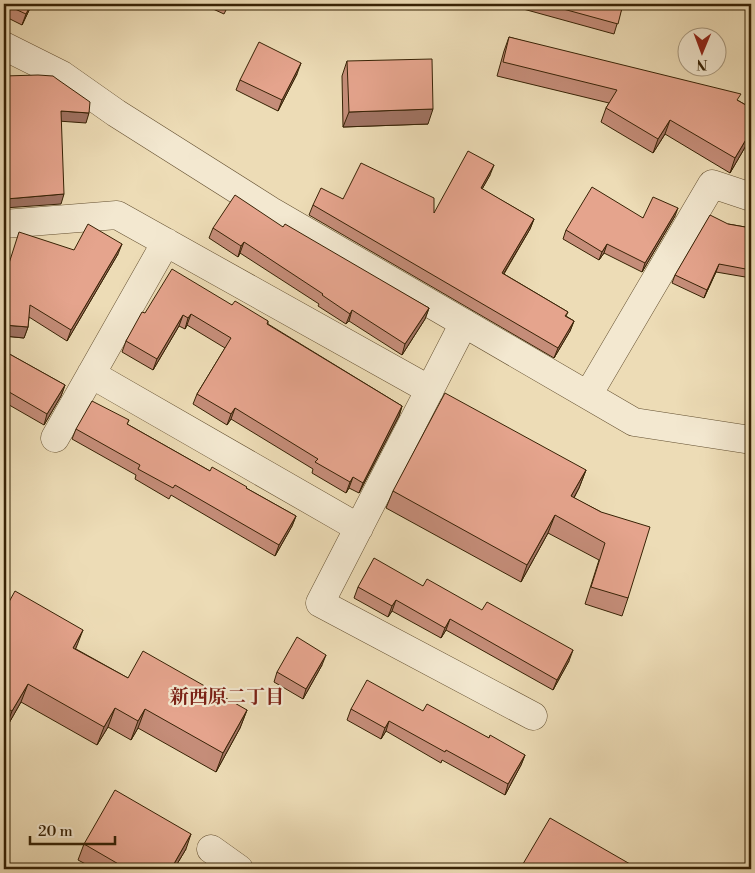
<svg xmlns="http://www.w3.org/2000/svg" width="755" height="873" viewBox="0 0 755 873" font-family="'Libre Bodoni','Noto Serif JP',serif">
<rect width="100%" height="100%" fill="#eddcb6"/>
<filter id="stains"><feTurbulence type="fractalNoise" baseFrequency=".004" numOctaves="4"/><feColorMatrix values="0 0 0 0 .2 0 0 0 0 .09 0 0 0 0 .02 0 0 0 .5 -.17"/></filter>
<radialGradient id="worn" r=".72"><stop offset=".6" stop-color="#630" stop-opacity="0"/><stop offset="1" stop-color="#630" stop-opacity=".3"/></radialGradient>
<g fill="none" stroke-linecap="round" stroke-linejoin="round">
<g stroke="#645031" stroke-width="29">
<path id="minor" d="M4,46L62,75L116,113L271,211L634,422L751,440
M4,224L117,215L430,390
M464,323L320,603L533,716
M91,374L359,528
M588,395L712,184L751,197
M55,438L166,242
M211,849L239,869"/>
</g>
<use href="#minor" stroke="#f3e8d0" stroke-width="28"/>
</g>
<path fill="#c58d79" stroke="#372205" d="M4,4H32L22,25L4,16Z
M202,4H229L224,14Z
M517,4H623L614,34L516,7Z
M509,37L739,101L751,108V137L730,173L665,134L653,153L601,122L606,108L609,103L497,76L504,51Z
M347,61L428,124L343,127L342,76Z
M297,74L278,111L236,90L240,80Z
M490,175L482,189L534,219L530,229L504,274L568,312L566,316L574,321L570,331L554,358L309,215L313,205L343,199L434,213Z
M675,216L642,272L604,253L599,260L563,239L566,230L643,218Z
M728,224L751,228V278L716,272L704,298L672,283L675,275Z
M283,227L429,308L425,319L402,355L349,321L346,324L318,306L319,304L240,253L238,257L209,238L213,228Z
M74,250L118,254L67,341L29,317L28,327L24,338L4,336Z
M232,305L268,321V324L402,406L399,416L359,493L349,488L346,493L312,473L313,469L231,419L227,425L193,404L197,394L225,348L187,325L185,329L179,326L153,370L122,352L126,341L145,313Z
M4,351L65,385L61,396L44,425L4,402Z
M129,420L127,424L210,471L246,488L296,516L292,526L275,556L171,495L169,499L135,479L136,475L72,439L76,429Z
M586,470L579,488L574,498L601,512L628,598L622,616L585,604L599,560L548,533L521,582L386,508L393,491Z
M423,586L569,661L553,690L446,630L441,638L392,611L388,617L354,598L358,587Z
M4,611L76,649L128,678L247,710L240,728L216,772L138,728L131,740L108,727L97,745L21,702L5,730L4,729Z
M322,665L303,699L274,682L277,672Z
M351,709L423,711L489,738L525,755L521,765L505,795L442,760L441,763L386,731L381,739L347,720Z
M84,844L186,849L174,869H95L78,860Z"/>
<path fill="#a07363" stroke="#372205" d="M31,4H32L22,25L26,14Z
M301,63L297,74L278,111L282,100Z
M433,109L428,124L343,127L349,112Z
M61,111L89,113L86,123L58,121Z
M670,120L665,134L653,153L658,139Z
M751,131V137L730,173L735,158Z
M494,165L490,175L477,198L481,188Z
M64,194L61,204L4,208V200L6,199Z
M678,208L675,216L642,272L645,263Z
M534,219L530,229L498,283L502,273Z
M244,242L240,253L238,257L241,246Z
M122,244L118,254L67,341L71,330Z
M607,244L604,253L599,260L602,252Z
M719,264L716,272L704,298L707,290Z
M429,308L425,319L402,355L405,344Z
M352,310L349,321L346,324L350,314Z
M191,314L187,325L185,329L188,318Z
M183,315L179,326L153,370L157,359Z
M574,321L570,331L554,358L558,348Z
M4,325L28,327L24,338L4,336Z
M65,385L61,396L44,425L47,414Z
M402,406L399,416L359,493L363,483Z
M235,408L231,419L227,425L231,414Z
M586,470L579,488L565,514L571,496Z
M353,477L349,488L346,493L350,482Z
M555,515L548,533L521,582L527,565Z
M296,516L292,526L275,556L279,545Z
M396,600L392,611L388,617L392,606Z
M450,619L446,630L441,638L445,628Z
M83,630L76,648L66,666L73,648Z
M573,650L569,661L553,690L557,680Z
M326,655L322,665L303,699L306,689Z
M28,684L21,702L5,730L12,711Z
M115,708L108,727L97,745L104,727Z
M145,709L138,728L131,740L138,721Z
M247,710L240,728L216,772L223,753Z
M389,721L386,731L381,739L385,728Z
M525,755L521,765L505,795L508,784Z
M191,834L186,849L174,869H171Z"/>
<path fill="#e5a48d" stroke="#372205" d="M4,4H31L26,14Z
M545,4H623L618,24Z
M509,37L741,94L737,100L751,108V131L735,158L670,120L658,139L606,108L617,90L503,62Z
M259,42L301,63L282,100L240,80Z
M432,59L433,109L349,112L347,61Z
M38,75L53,76L57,79L90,102L89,113L61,111L64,194L6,199L4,200V76Z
M468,151L494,165L481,188L534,219L502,273L568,312L565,316L574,321L558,348L313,205L321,188L343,199L361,163L434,198V213Z
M592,187L643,218L653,197L678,208L645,263L607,244L602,252L566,230Z
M235,195L283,227L285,224L429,308L405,344L352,310L350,314L322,295L323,294L244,242L241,246L213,228Z
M710,215L728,224L751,228V270L719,264L707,290L675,275Z
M88,224L122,244L71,330L30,305L28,327L4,325V279L19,232L74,250Z
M172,269L232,305L235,301L268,321L267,324L402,406L363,483L353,477L350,482L315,462L318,459L235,408L231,414L197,394L231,338L191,314L188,318L183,315L157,359L126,341L142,312L145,313Z
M4,351L65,385L47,414L4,389Z
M445,393L586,470L571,496L601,512L650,527L628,598L591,587L605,543L555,515L527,565L393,491Z
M92,401L129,420L127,424L210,471L212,467L247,487L246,488L296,516L279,545L175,485L173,488L138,469L140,465L76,429Z
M374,558L423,586L427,579L482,610L487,602L573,650L557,680L450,619L445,628L396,600L392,606L358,587Z
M15,591L83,630L73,648L128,678L143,651L247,710L223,753L145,709L138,721L115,708L104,727L28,684L12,711L4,707V611Z
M297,637L326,655L306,689L277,672Z
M367,680L423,711L427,704L489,738L490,735L525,755L508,784L446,750L445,752L389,721L385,728L351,709Z
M115,790L191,834L171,869H127L84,844Z
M550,818L637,868L636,869H520Z"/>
<g text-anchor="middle" stroke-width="4.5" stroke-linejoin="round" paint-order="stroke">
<g font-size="19" font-weight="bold" fill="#7a1f14" stroke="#f3e8d0">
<text x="227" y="703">新西原二丁目</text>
</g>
</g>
<rect width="755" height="873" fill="none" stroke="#eddcb6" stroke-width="20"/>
<rect x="5" y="5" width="745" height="863" fill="none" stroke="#372205" stroke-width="2.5"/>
<rect x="10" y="10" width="735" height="853" fill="none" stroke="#372205"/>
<g transform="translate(702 52) rotate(181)"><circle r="24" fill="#f3e8d0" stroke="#a8997f"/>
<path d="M0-4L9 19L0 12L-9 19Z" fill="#8f2418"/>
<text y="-8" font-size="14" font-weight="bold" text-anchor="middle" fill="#372205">N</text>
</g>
<path d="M30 836v8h85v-8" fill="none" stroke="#372205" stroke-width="2.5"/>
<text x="38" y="836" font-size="15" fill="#372205" stroke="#f3e8d0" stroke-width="4" paint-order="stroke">20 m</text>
<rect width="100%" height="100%" filter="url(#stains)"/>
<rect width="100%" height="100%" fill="url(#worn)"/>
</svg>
